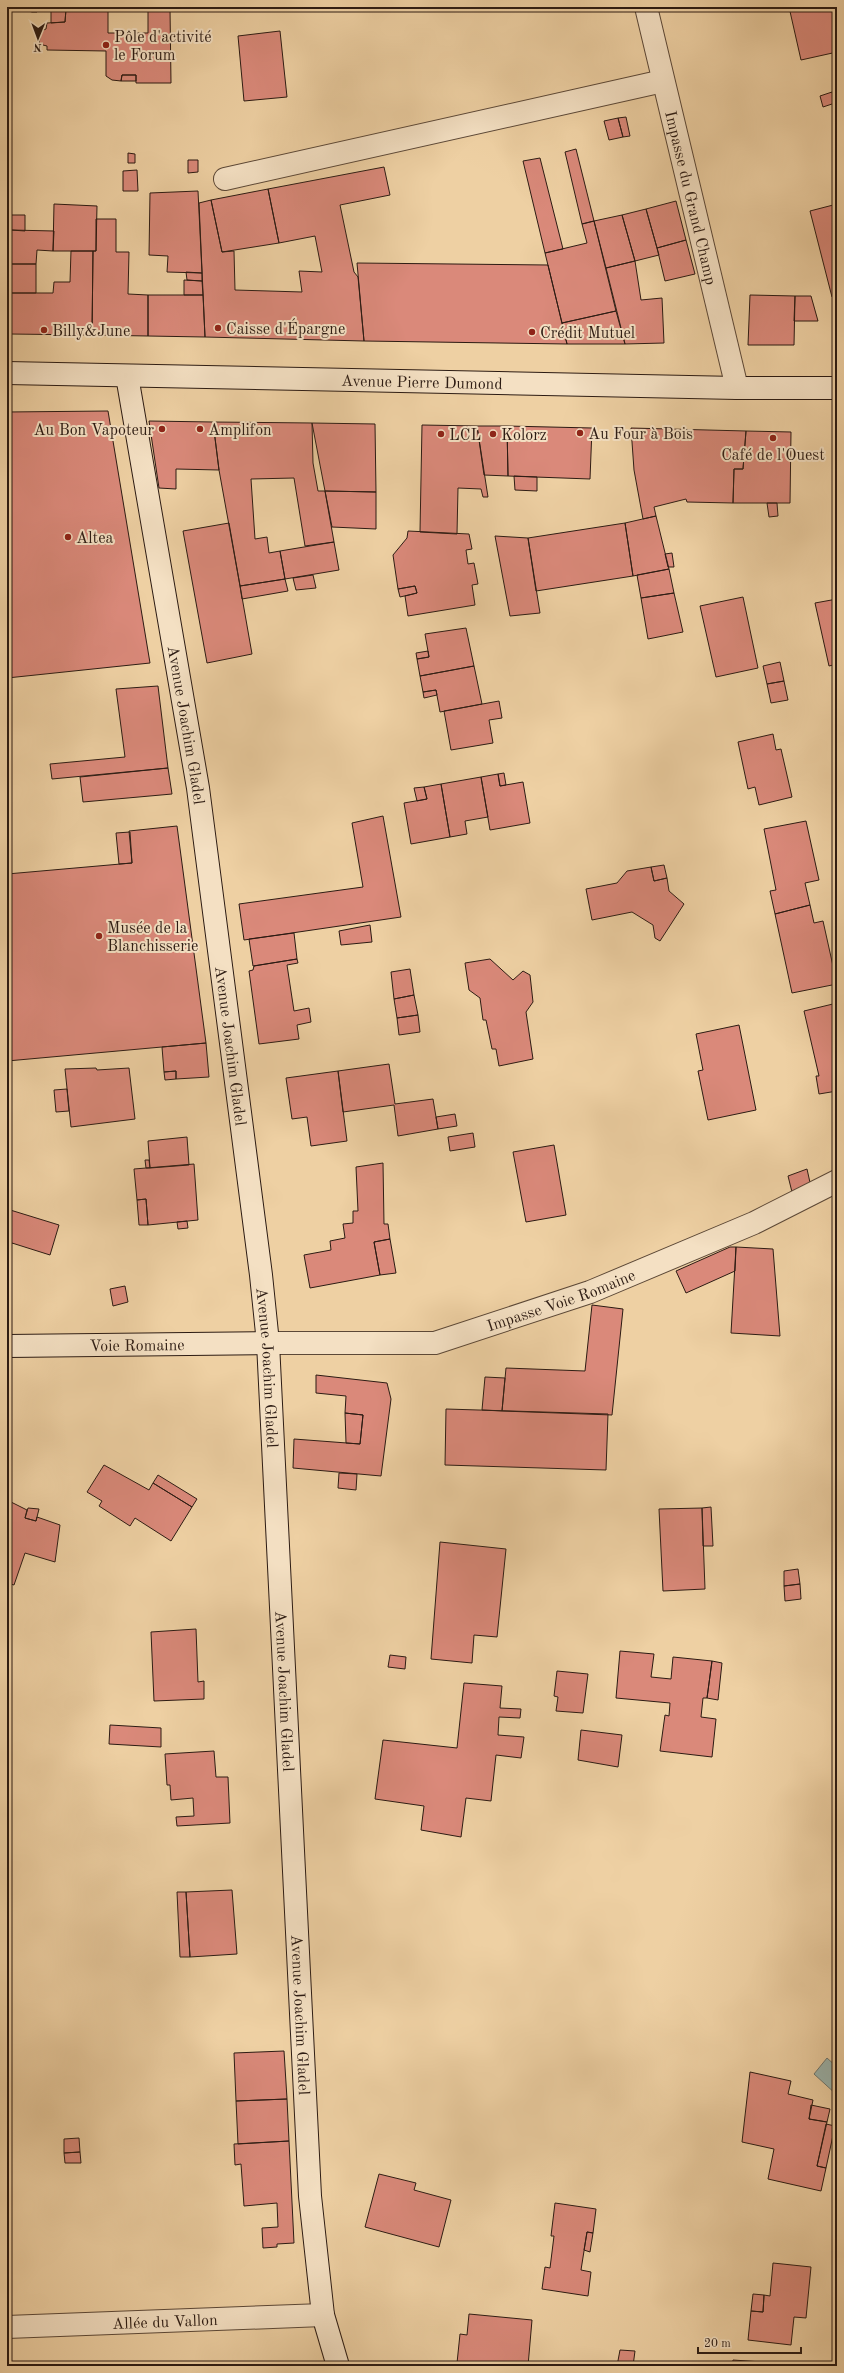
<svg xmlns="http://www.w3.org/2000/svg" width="844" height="2373" viewBox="0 0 844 2373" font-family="'Old Standard TT',serif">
<rect width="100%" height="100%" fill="#eed0a3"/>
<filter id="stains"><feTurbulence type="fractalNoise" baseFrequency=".005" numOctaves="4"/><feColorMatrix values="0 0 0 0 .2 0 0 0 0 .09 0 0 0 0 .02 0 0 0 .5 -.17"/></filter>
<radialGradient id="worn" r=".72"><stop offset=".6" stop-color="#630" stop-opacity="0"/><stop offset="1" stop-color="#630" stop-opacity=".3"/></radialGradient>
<path fill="#9bb5ae" stroke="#6f7770" d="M827,2058L837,2067V2095L814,2074Z"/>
<path fill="#da897a" stroke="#2c1b13" d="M25,7H39V8L37,12H32L25,10Z
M52,7H108V33H148V9H170L171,83H136V75H122L121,81L112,80L106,76V51L47,50V46L39,44L41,31L46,29L47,23L65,22L66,9Z
M789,7H837V52L801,60Z
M51,8L66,9L65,22L51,23Z
M280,31L287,97L244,101L238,36Z
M122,75H136V81H121Z
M832,92L835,103L823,107L820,96Z
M626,117L630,136L623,137L618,118Z
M618,118L623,137L609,140L604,121Z
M576,149L594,221L582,224L565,152Z
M128,153L135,154V163H128Z
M540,158L563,249L545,253L523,161Z
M188,160H198V172L188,173Z
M384,167L390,195L340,205L354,272L358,277L364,341L205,337L199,203L211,200L222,252L234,251L235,290L302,292L299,271L322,272L315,236L279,243L268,189Z
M137,170L138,191H123V171Z
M268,189L279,243L222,252L211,200Z
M198,191L202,273L167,272L168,256L149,255L150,193Z
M676,201L686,240L657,248L646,209Z
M54,204L97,206L96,251H53Z
M837,204V296L832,297L810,211Z
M646,209L659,255L635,261L622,215Z
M11,215H25V231L11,230Z
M622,215L635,261L606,268L594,221Z
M96,219H116V252H129L128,294L148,295V336L92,335L93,251H96Z
M594,221L616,311L562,323L545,253L587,243L582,224Z
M11,230L54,231L53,251L37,250L36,264H11Z
M686,240L695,274L665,281L657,248Z
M71,251H93L92,335L10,334L11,293H53L54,282H70Z
M635,261L641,300L662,298L664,343L625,344L606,268Z
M357,263L548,265L567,344L364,341Z
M11,264H36V293H11Z
M186,272L202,273V281L187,280Z
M184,280L202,281L203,295H184Z
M148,295H203L205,337L148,336Z
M750,295L795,296L794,345H748Z
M795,296H811L818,321H794Z
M616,311L625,344H567L562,323Z
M108,411L150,663L7,678V412Z
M149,421L213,422L219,470L176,469V489L159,488Z
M213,422L312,423L313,463L318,491H325L334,542L305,546L294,478L251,479L255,539L267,537L269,553L280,551L285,579L240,586L219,470Z
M312,423L375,424L376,492L325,491Z
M422,425L477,426L488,497H483L481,489L458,488L457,534L420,532Z
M477,426H507L508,476L484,475Z
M507,426L592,428L590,479L508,476Z
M631,428L746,431L743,469H734L733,503L687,502L686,499L654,507L656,516L643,519L634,470Z
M746,431L791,432L790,503H733L734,469H743Z
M514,476L537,477V491L515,490Z
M325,491L376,492V529L332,527Z
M767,503H777L778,516L769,517Z
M656,516L669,569L633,576L625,523Z
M229,523L252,654L207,663L183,531Z
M625,523L633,576L536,591L528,538Z
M408,531L469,534L472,549L466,550L468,564L474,563L478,584L472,585L475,605L408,616L405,596L417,593L415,586L398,589L393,555L407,538Z
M495,536L528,538L540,613L510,616Z
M334,542L339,570L285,579L280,551Z
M672,553L674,567H668L665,554Z
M669,569L674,593L641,598L637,575Z
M313,575L316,588L296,590L293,578Z
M285,579L288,591L242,599L240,586Z
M415,586L417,593L400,597L398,589Z
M674,593L683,632L648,639L641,598Z
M743,597L758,668L716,677L700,606Z
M837,599V664L829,666L815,603Z
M466,628L474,666L420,676L417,659L429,657L425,634Z
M428,651L429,657L417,659L416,653Z
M780,662L784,681L767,684L763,666Z
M474,666L482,704L440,712L436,690L423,692L420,676Z
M784,681L788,700L771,703L767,684Z
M158,686L168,768L52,779L50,764L125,757L116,689Z
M436,690L437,695L424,698L423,692Z
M499,701L502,718L489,720L493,743L451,750L444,711Z
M773,734L776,750L781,749L792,797L759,805L755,787L748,789L738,742Z
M168,768L172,794L83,802L80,777Z
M504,773L506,785L500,786L498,774Z
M498,774L500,786L523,782L530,823L490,830L481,777Z
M481,777L488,817L465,821L467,834L450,837L441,784Z
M441,784L450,837L411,844L404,803L427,799L424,787Z
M424,787L427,799L417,801L414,788Z
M383,816L401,917L244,940L239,904L363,887L352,823Z
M806,821L819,880L805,883L810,905L775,914L770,891L776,890L764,829Z
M177,826L206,1043L7,1061V1015H9L7,874L132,863L129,831Z
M130,832L132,863L119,864L116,833Z
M664,865L667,878L654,881L651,867Z
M651,867L654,881L667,878L669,891L684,904L660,941L655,938L653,925L632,912L592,920L586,889L617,883L627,871Z
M810,905L814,923L823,921L837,984L792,993L775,914Z
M370,925L372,942L341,945L339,931Z
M294,933L297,959L253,966L249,939Z
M297,959L298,963L287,965L294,1011L309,1008L311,1022L297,1025L299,1039L259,1044L249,971L253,970L254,966Z
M490,959L513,980L523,971L530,975L533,1002L526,1012L533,1059L499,1066L496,1049H492L486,1020H483L480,998L469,990L465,963Z
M410,969L414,995L394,999L391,972Z
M414,995L418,1015L397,1018L394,999Z
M837,1003V1091L819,1094L816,1076H819L804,1011Z
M418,1015L420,1032L399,1035L397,1018Z
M739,1025L756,1110L708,1120L698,1071L703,1070L696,1034Z
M206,1043L209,1077L176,1079V1071L164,1072L162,1047Z
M389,1064L395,1104L433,1099L438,1129L398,1136L394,1105L343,1112L338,1071Z
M96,1068L97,1070L129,1068L135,1119L71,1127L65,1069Z
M176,1071V1079L165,1080L164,1072Z
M338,1071L347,1141L311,1146L307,1117L292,1119L286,1078Z
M67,1089L69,1111L56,1112L54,1090Z
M455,1114L457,1126L438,1129L436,1117Z
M473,1133L475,1147L450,1151L448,1137Z
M187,1137L189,1165L150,1168L148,1141Z
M554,1145L566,1215L526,1222L513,1152Z
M145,1160H149L150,1168H146Z
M383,1163L384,1224H388L390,1239L374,1242L380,1275L310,1288L304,1255L331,1250L330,1241L345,1238L343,1224L353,1223V1211H358L356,1167Z
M194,1164L198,1220L148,1225L146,1199L137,1200L134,1169Z
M807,1169L811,1187L793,1196L788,1176Z
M146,1199L148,1225H139L137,1200Z
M7,1209L59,1225L50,1255L12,1243L9,1252H7Z
M187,1221L188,1228L178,1229L177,1222Z
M390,1239L396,1273L380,1275L374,1242Z
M730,1247H736L735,1271L686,1293L676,1271Z
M736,1247L773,1249L780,1336L731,1333Z
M125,1286L128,1302L113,1306L110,1289Z
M592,1305L623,1309L612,1415L502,1411L506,1368L585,1371Z
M316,1375L387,1383L391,1399L381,1476L293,1468L294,1439L360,1444L363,1415L345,1413L346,1396L316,1393Z
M485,1377L505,1378L502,1411L482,1410Z
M446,1409L608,1414L606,1470L445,1465Z
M345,1413L363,1415L360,1444L346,1443Z
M104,1465L149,1490L153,1483L192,1507L171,1541L135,1518L130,1526L99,1506L102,1501L87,1492Z
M339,1473L357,1474L356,1490L338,1488Z
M158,1475L197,1499L192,1507L153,1483Z
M7,1500L27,1510L25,1518L36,1521L37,1517L60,1525L55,1562L25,1553L14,1585L7,1583Z
M711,1507L713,1546H703L702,1508Z
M28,1508L39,1509L36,1521L25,1518Z
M702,1508L705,1589L663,1591L659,1509Z
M440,1542L506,1549L497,1637L474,1635L472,1663L431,1659Z
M798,1569L800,1584L784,1586V1571Z
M800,1584L801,1599L785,1601L784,1586Z
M196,1629L198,1682L204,1681V1699L154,1701L151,1632Z
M620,1651L654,1654L651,1677L671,1679L673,1657L712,1661L707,1698H703L701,1717L716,1719L712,1757L660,1751L665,1715L669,1716L670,1703L616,1698Z
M390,1655L406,1657L405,1669L388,1667Z
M712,1661L722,1663L718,1700L707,1698Z
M557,1671L588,1674L583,1713L556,1711L558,1697L554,1696Z
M464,1683L502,1686L500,1708L521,1709L520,1718L499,1717L498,1735L524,1737L521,1758L496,1755L491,1801L466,1798L461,1837L421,1830L424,1806L375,1799L383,1740L457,1748Z
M110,1725L161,1728V1747L109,1744Z
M581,1730L622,1735L618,1767L578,1760Z
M214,1751L216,1777H228L230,1823L177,1826L176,1817L194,1816L193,1798L171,1800L170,1785H167L165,1754Z
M232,1890L237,1954L190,1957L186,1892Z
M177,1892H186L190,1957H180Z
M284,2051L287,2099L236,2101L234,2053Z
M750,2072L791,2081L788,2094L813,2100L809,2119L827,2122L817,2166L826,2168L821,2191L768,2179L774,2149L742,2142Z
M287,2099L289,2141L238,2144L236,2101Z
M811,2105L830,2109L827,2122L809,2119Z
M826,2124L835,2126L826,2168L817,2166Z
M79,2138L80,2152L64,2153V2139Z
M289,2141L294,2243L277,2244V2247L263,2248L262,2228L278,2227L277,2203L244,2206L241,2164L235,2165L234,2144Z
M80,2152L81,2163H65L64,2153Z
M379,2174L416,2183L414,2190L451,2200L439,2247L365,2227Z
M555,2203L596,2209L593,2233L587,2232L581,2270L591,2272L588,2296L542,2289L545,2267L550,2268L554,2236H551Z
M587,2232L593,2233L590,2252L584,2250Z
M773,2263L811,2267L806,2318L794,2317L791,2345L748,2340L751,2311L763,2312L764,2295L770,2296Z
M753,2294L764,2295L763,2312L751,2311Z
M469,2314L532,2320L528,2366H464L457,2363L460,2334L467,2335Z
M620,2350L635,2351L633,2366H617Z
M733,2360L762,2362L761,2366H732Z"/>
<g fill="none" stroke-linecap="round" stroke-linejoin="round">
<g stroke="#5c4837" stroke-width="24">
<g id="street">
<path id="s1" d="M646,7L737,388"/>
<path d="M225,179L663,81"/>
<path id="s2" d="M268,1343H435L590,1292L754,1223L837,1181"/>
<path id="s3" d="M7,2327L323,2315"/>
</g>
</g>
<g stroke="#2c1b13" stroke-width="24">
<g id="secondary">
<path id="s4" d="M7,373L737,388H837"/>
<path id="s5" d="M127,376L198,788L261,1275L268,1343L310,2196L323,2315L338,2366"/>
<path id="s6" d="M7,1346L268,1343"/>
</g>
</g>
<use href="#street" stroke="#f4e0c3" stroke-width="22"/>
<use href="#secondary" stroke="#f4e0c3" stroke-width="22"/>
</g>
<g fill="#8f2418" stroke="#f4e0c3" stroke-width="1.5">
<circle cx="106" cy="45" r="4"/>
<circle cx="218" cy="328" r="4"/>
<circle cx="44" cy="330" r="4"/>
<circle cx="532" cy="332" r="4"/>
<circle cx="162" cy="429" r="4"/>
<circle cx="200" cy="429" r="4"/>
<circle cx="580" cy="433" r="4"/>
<circle cx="441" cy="434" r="4"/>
<circle cx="493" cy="434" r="4"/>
<circle cx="773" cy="438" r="4"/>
<circle cx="68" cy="537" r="4"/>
<circle cx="99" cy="936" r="4"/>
</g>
<g text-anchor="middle" stroke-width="4" stroke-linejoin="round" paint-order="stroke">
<g font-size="16" fill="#2c1b13" stroke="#f4e0c3" text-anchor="start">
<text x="114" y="42">Pôle d'activité<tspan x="114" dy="18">le Forum</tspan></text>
<text x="226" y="334">Caisse d'Épargne</text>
<text x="52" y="336">Billy&amp;June</text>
<text x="540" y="338">Crédit Mutuel</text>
<text x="154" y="435" text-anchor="end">Au Bon Vapoteur</text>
<text x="208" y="435">Amplifon</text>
<text x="588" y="439">Au Four à Bois</text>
<text x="449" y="440">LCL</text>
<text x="501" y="440">Kolorz</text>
<text x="773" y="460" text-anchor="middle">Café de l'Ouest</text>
<text x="76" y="543">Altea</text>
<text x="107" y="933">Musée de la<tspan x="107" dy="18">Blanchisserie</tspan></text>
</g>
<g font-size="16" fill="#2c1b13" stroke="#f4e0c3">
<text dy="6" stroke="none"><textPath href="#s1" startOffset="196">Impasse du Grand Champ</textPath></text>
<text dy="6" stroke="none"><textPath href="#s4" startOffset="415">Avenue Pierre Dumond</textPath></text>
<text dy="6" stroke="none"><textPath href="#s5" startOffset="354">Avenue Joachim Gladel</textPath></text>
<text dy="6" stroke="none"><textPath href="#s5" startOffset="678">Avenue Joachim Gladel</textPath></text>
<text dy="6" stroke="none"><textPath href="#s2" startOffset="300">Impasse Voie Romaine</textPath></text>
<text dy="6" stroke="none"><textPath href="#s6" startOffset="130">Voie Romaine</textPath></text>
<text dy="6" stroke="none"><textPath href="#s5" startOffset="1002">Avenue Joachim Gladel</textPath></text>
<text dy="6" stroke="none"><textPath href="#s5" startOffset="1326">Avenue Joachim Gladel</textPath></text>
<text dy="6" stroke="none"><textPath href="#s5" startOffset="1650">Avenue Joachim Gladel</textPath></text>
<text dy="6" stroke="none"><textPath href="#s3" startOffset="158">Allée du Vallon</textPath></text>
</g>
</g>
<rect width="844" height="2373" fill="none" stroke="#eed0a3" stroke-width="24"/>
<rect x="8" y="8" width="828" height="2357" fill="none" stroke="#2c1b13" stroke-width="2"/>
<rect x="12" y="12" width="820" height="2349" fill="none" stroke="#2c1b13"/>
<g transform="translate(38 38) rotate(181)" stroke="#f4e0c3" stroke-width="3" paint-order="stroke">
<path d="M0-3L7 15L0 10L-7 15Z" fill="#2c1b13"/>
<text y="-6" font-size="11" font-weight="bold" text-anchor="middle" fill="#2c1b13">N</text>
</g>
<path d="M698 2347v6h103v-6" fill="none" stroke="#2c1b13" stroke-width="2"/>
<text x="704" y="2347" font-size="12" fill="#2c1b13" stroke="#f4e0c3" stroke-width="3" paint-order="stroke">20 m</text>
<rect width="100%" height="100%" filter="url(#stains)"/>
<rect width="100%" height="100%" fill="url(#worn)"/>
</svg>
